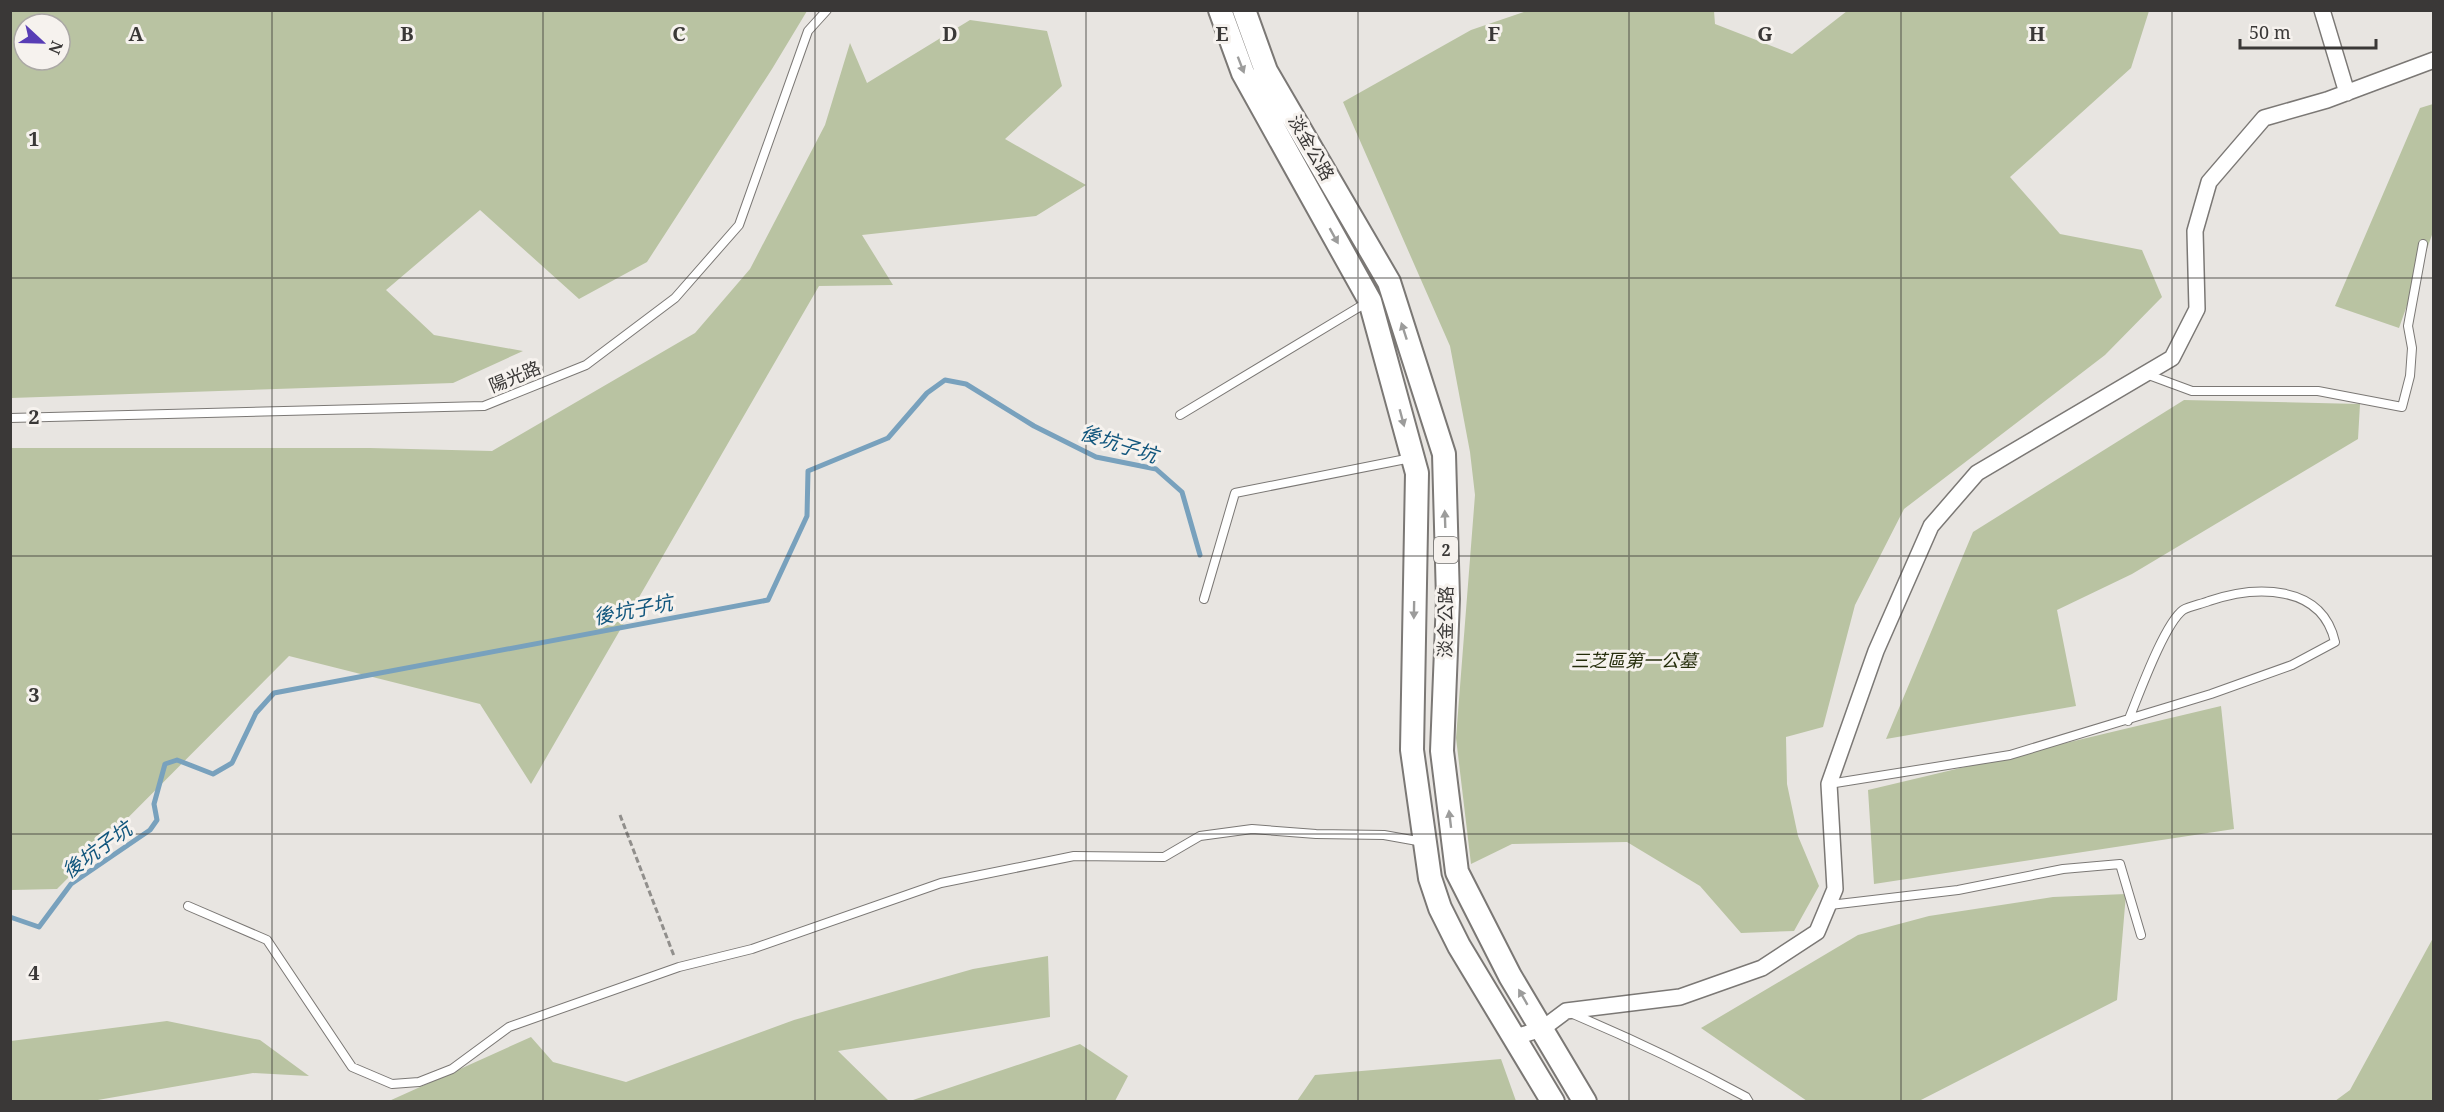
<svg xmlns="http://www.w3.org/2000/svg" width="2444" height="1112" viewBox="0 0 2444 1112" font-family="'Noto Serif','Noto Sans TC',serif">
<rect width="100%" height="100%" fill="#e8e5e1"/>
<path fill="#b9c3a2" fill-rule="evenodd" d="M10,11L11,10L807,11L772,69L647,262L579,299L480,210L386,290L434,335L523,351L453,383L11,398ZM24,24H60V60H24Z
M1527,11H1714L1715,24L1792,54L1847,11H2149L2131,68L2010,177L2060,234L2142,250L2162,297L2105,355L1904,509L1855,605L1823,727L1786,737L1787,784L1798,836L1819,886L1794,931L1741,933L1700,886L1627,842L1512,844L1471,864L1456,738L1475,495L1470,452L1450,346L1343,102L1471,30Z
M970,20L1047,31L1062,86L1005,139L1086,185L1036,216L862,235L893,285L819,286L531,784L480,704L289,656L57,889L11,890V448H370L492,451L695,333L750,269L825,125L850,43L867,83Z
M2433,104V232L2399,328L2335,306L2420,108Z
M2184,400L2360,404L2358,439L2132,574L2057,610L2076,706L1886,739L1973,532Z
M2221,706L2234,829L1874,884L1868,790Z
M2126,894L2117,1000L1919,1101H1807L1701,1028L1858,935L1929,916L2053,897Z
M2433,938V1101H2335L2350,1090Z
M1048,956L1050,1017L838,1051L889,1101H389L531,1037L553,1062L626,1082L794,1020L973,969Z
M167,1021L260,1040L309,1076L253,1073L92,1101H11V1041Z
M1080,1044L1128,1076L1115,1101H910Z
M1501,1059L1516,1101H1297L1315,1075Z"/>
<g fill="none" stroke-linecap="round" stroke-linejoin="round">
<path stroke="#78a1bd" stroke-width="5" d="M10,917L39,927L71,884L150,830L157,820L154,804L165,764L177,760L213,774L232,763L256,713L274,693L768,600L807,516L808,471L888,438L927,393L945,380L966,384L1034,426L1096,457L1156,469L1182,492L1200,555"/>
<g stroke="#7b7875" stroke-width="10">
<path id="lane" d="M2146,374L2192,391H2318L2402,407L2410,376L2412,348L2408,326L2423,244
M1180,415L1366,303
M10,418L484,406L586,365L675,298L739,225L808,31L827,10
M1204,599L1235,493L1411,458
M1829,784L2010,755L2211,694L2292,665L2335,642C2322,584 2256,585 2209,601C2202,604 2190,606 2183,610C2164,624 2138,697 2128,721
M1830,905L1958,890L2063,869L2120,864L2141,935
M188,906L267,940L352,1067L392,1084L419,1082L452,1069L509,1027L679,967L752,949L941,883L1074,856L1164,857L1200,836L1252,829L1316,834L1384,835L1423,842
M1573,1014C1632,1039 1689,1066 1746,1097L1749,1102"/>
</g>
<g stroke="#7b7875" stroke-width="18">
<path id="street" d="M2322,10L2347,93
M1515,1037L1542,1029L1566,1011L1680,997L1762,968L1817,932L1835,889L1829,784L1876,651L1931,526L1977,473L2172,358L2197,309L2195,231L2209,182L2264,118L2327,100L2434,60"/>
</g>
<g stroke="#7b7875" stroke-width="26">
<path id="primary" d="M1220,10L1243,73L1370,301L1417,473L1412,750L1430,878L1440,908L1459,946L1553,1102
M1244,10L1266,71L1389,282L1444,454L1448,599L1442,751L1457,872L1510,976L1585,1102"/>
</g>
<path stroke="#918f8c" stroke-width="3" stroke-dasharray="6 3" stroke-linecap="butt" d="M620,815L674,956"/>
<use href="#lane" stroke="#fff" stroke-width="8"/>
<use href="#street" stroke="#fff" stroke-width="15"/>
<use href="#primary" stroke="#fff" stroke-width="22"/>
</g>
<defs><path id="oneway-solid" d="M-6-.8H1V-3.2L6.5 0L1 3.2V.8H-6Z" transform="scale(1.5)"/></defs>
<g fill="#9c9c9b">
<use href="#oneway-solid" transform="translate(1241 65) rotate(69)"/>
<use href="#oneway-solid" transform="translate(1334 236) rotate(61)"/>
<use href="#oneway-solid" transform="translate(1404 331) rotate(-108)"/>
<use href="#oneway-solid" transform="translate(1402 418) rotate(75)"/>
<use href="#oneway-solid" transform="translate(1445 519) rotate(-92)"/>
<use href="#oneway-solid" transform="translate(1414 610) rotate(91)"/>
<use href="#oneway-solid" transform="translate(1450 819) rotate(-97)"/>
<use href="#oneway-solid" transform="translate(1523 997) rotate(-120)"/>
</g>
<path fill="none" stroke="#3a3837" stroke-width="1.5" stroke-opacity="0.55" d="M272,10V1102M543,10V1102M815,10V1102M1086,10V1102M1358,10V1102M1629,10V1102M1901,10V1102M2172,10V1102M10,278H2434M10,556H2434M10,834H2434"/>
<g text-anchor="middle" stroke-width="6" stroke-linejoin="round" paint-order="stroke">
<rect fill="#f6f2ee" stroke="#72706e" stroke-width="1.5" x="1434" y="537" width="24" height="26" rx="4.5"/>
<g font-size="16" font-weight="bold" fill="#3a3837">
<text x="1446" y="556">2</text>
</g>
<g font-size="18" fill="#3a3837" stroke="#f6f2ee">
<text transform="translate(1311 148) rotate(60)" y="6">淡金公路</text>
<text transform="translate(515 377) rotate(-22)" y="6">陽光路</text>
<text transform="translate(1446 622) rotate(-89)" y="6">淡金公路</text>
</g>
<g font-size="18" font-style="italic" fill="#252d0b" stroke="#f6f2ee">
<text x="1634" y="667">三芝區第一公墓</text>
</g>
<g font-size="20" font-style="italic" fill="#11567d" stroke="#f6f2ee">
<text transform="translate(1119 444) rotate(18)" y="7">後坑子坑</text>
<text transform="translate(633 610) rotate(-11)" y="7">後坑子坑</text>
<text transform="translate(97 850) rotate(-36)" y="7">後坑子坑</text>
</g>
</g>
<g font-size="20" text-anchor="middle" font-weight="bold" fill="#3a3837" stroke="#f6f2ee" stroke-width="6" stroke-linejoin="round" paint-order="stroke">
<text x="136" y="41">A</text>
<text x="407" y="41">B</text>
<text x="679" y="41">C</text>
<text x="950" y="41">D</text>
<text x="1222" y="41">E</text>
<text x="1494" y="41">F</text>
<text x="1765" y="41">G</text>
<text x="2037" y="41">H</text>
<text x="34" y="146">1</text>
<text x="34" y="424">2</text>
<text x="34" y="702">3</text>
<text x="34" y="980">4</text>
</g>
<rect width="2444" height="1112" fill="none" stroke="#3a3837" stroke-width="24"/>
<g transform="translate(42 42) rotate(112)"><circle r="28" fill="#f6f2ee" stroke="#aba8a5" stroke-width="1.5"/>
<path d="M0-4.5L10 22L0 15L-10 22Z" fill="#583db5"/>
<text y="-9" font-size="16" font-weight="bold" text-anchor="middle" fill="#3a3837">N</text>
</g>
<path d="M2240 39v9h136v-9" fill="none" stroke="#3a3837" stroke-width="3"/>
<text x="2249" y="39" font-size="18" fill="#3a3837" stroke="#f6f2ee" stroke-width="4.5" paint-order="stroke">50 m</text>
</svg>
